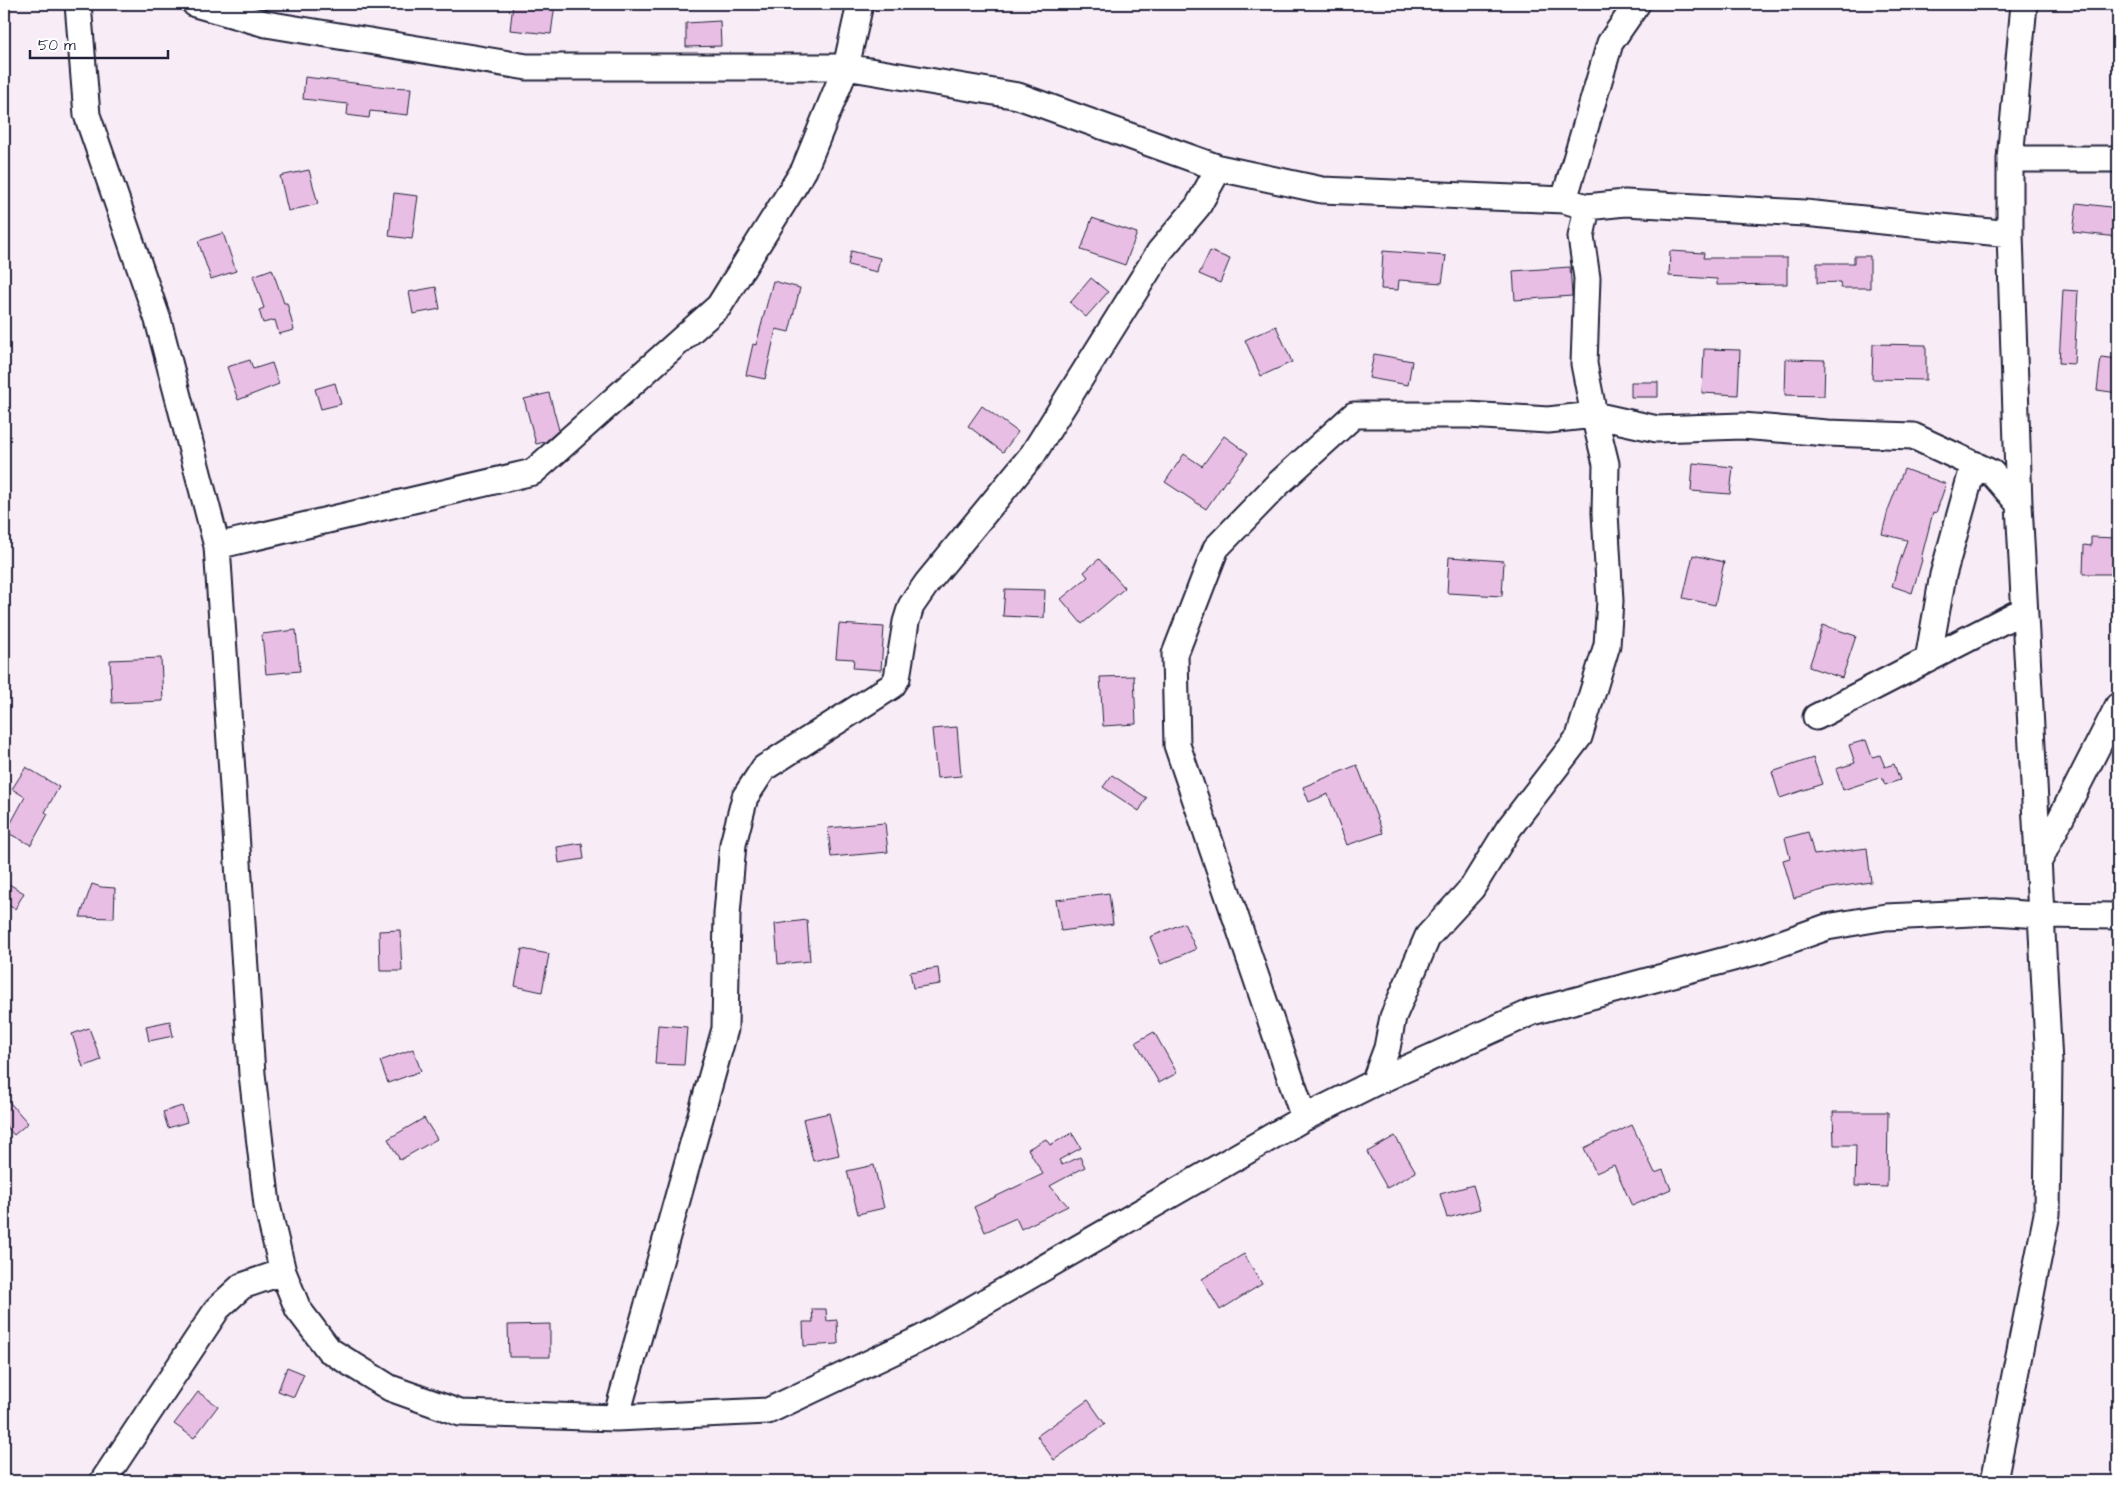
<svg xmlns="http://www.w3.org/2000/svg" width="2122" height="1485" viewBox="0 0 2122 1485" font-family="'Architects Daughter',sans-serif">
<rect width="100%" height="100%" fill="#f8ecf7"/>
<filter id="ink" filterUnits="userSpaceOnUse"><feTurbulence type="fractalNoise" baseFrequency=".02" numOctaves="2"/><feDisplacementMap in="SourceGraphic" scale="10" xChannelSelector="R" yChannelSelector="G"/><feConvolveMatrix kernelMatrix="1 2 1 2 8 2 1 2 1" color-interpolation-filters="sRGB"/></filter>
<g filter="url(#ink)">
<path fill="#e9bee4" stroke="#22223b" d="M513,4H555L551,34L510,30Z
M720,21L721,46L686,47V23Z
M305,77L387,87L411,88L408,115L370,111L369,118L347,115L348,104L303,99Z
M309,170L318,204L288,211L280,176Z
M394,193L418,196L412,239L389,236Z
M2077,203L2118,208V237L2073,232Z
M1092,218L1137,233L1125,265L1081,250Z
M223,233L236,271L211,279L198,241Z
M851,251L880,258L877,272L848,265Z
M1210,251L1230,259L1220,283L1199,274Z
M1383,251L1446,256L1442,283L1399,280L1398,290L1381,289Z
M1670,251L1704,253L1703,258H1787V284L1717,285V279L1669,276Z
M1854,256H1870V288H1841L1840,282L1817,283V263H1854Z
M1570,267L1572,296L1515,300L1513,271Z
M272,269L284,303H287L294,330L279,334L275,320L263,323L259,310L264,308L253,276Z
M1091,278L1108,292L1086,317L1070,303Z
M773,281L800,288L789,332L776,329L765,379L746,375L753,344L756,345Z
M436,287L440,309L413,314L409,292Z
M2063,290L2078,291L2074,364L2059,363Z
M1276,326L1292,362L1261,376L1245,340Z
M1873,344L1926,345V380L1872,379Z
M1704,349L1740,350L1738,395L1702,393Z
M1374,354L1412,361L1408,385L1369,378Z
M2101,357L2118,359V393L2097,390Z
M1786,359L1825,360L1824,396L1785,395Z
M250,360L253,369L272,363L279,384L238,400L227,367Z
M1631,382H1658V397H1631Z
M335,383L341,404L321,409L315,389Z
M549,393L559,430L545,442L536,444L524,399Z
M982,406L1018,432L1003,452L968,426Z
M1224,436L1248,453L1227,481L1226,480L1206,509L1165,482L1184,454L1202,466Z
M1693,463L1733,467L1730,494L1691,491Z
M1904,469L1946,484L1936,513L1933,512L1921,559L1922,560L1912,593L1892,586L1907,540L1882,534L1888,510Z
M2091,537L2117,538L2118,574H2083L2084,545L2091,546Z
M1693,555L1724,562L1715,605L1683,598Z
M1449,557L1504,561L1502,596L1447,593Z
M1099,559L1125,588L1082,624L1061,599L1088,577L1084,572Z
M1005,589L1045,590L1044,618L1003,616Z
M839,624L884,627L881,670L853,668L854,659L836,658Z
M1823,625L1856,636L1842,678L1809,667Z
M296,630L300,671L266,674L262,634Z
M161,658L163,701L112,703L110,660Z
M1134,676L1136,724L1103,726L1100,677Z
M957,727L961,776L937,778L932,729Z
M1866,740L1872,757L1880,755L1885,767L1894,764L1900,780L1885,785L1882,777L1843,790L1836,769L1855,763L1849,745Z
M1813,758L1822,784L1780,798L1772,772Z
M1357,765L1383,833L1347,845L1328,794L1309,802L1303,787Z
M26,767L59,787L45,812L48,814L31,845L6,832L25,797L12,789Z
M1112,775L1147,798L1139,811L1103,787Z
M885,823L888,852L831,857L828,828Z
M1808,832L1814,855L1867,848L1871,882L1830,888L1794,898L1783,860L1790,858L1785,838Z
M582,843L584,859L559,863L557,847Z
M4,881L24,893L15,909L4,903Z
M92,884L101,887L115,888L114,918L80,917Z
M1109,893L1113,924L1061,931L1056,900Z
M807,920L810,961L778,964L775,924Z
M1184,923L1196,949L1161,964L1150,937Z
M400,930L402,971H380L379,931Z
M522,949L549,954L542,992L515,986Z
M938,968L940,984L913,988L910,972Z
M170,1021L173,1036L149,1041L146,1026Z
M658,1025L687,1027L684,1065L655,1064Z
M89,1028L101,1060L83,1067L72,1034Z
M1154,1032L1177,1073L1159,1083L1136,1042Z
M413,1049L421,1071L388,1083L380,1061Z
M4,1096L28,1123L14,1135L4,1124Z
M182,1106L187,1122L168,1128L163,1112Z
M1833,1112H1888L1887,1187L1855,1186L1856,1145H1834Z
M829,1113L839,1155L813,1161L803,1119Z
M424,1118L437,1139L400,1160L388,1139Z
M1632,1125L1655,1173L1663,1170L1671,1189L1632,1206L1614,1165L1596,1173L1584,1148Z
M1072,1133L1081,1148L1059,1160L1062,1165L1080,1157L1085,1167L1050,1186L1068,1206L1021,1229L1016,1218L985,1232L974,1207L1043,1174L1028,1149L1046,1139L1050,1145Z
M1395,1136L1416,1172L1387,1188L1367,1152Z
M874,1165L884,1208L858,1214L847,1171Z
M1473,1185L1480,1209L1447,1218L1440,1194Z
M1244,1254L1262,1284L1220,1310L1202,1279Z
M812,1309H826L827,1321L837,1320L838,1344L804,1346L803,1322H813Z
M550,1324V1357H509L508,1325Z
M287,1367L304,1374L294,1397L278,1391Z
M198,1392L218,1406L194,1438L174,1424Z
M1088,1400L1105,1424L1054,1460L1037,1436Z"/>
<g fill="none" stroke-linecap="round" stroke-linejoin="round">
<g stroke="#22223b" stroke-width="29">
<path id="minor" d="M78,4L87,115L158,320L217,546L252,1074L267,1205L283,1272L298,1309L329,1350L390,1388L460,1413L616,1418L768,1411L922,1338L1304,1118L1374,1083L1532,1012L1759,951L1827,927L1886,917L1994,912L2041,915L2118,916
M195,4L266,24L527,67H846L1018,96L1219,168L1322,190L1564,200L1587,207L1625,203L1805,213L2010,234
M2010,159H2118
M1564,200L1610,43L1637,4
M217,546L533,472L719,306L804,170L846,67L860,4
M1928,660L1943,575L1974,464
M1816,717L2024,610
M2038,863L2118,706
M1374,1083L1387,1048L1393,1017L1428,936L1472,888L1509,828L1579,737L1607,645L1610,601L1605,513L1606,464L1594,415L1657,429L1742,426L1827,433L1913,436L1992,473L2019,504
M1304,1118L1177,745L1175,654L1216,548L1278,484L1354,415H1468L1548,420L1594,415L1584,364L1587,278L1581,237L1587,207
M616,1418L725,1029L727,914L733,844L745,797L764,768L892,686L897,678L906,622L911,606L927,583L1033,454L1160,251L1198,206L1219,168
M103,1481L218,1308L242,1286L283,1272
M1994,1481L2047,1214L2049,1063L2019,504L2010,234V159L2024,4"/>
</g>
<use href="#minor" stroke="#fff" stroke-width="25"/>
</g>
</g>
<rect width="2122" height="1485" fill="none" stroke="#fff" stroke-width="20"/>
<rect x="10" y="10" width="2102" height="1465" fill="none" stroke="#22223b" stroke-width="2" filter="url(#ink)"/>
<path d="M30 50v8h138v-8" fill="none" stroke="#22223b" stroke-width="2.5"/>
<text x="38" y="50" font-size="15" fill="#22223b" stroke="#ffffff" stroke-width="4" paint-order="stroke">50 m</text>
</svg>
